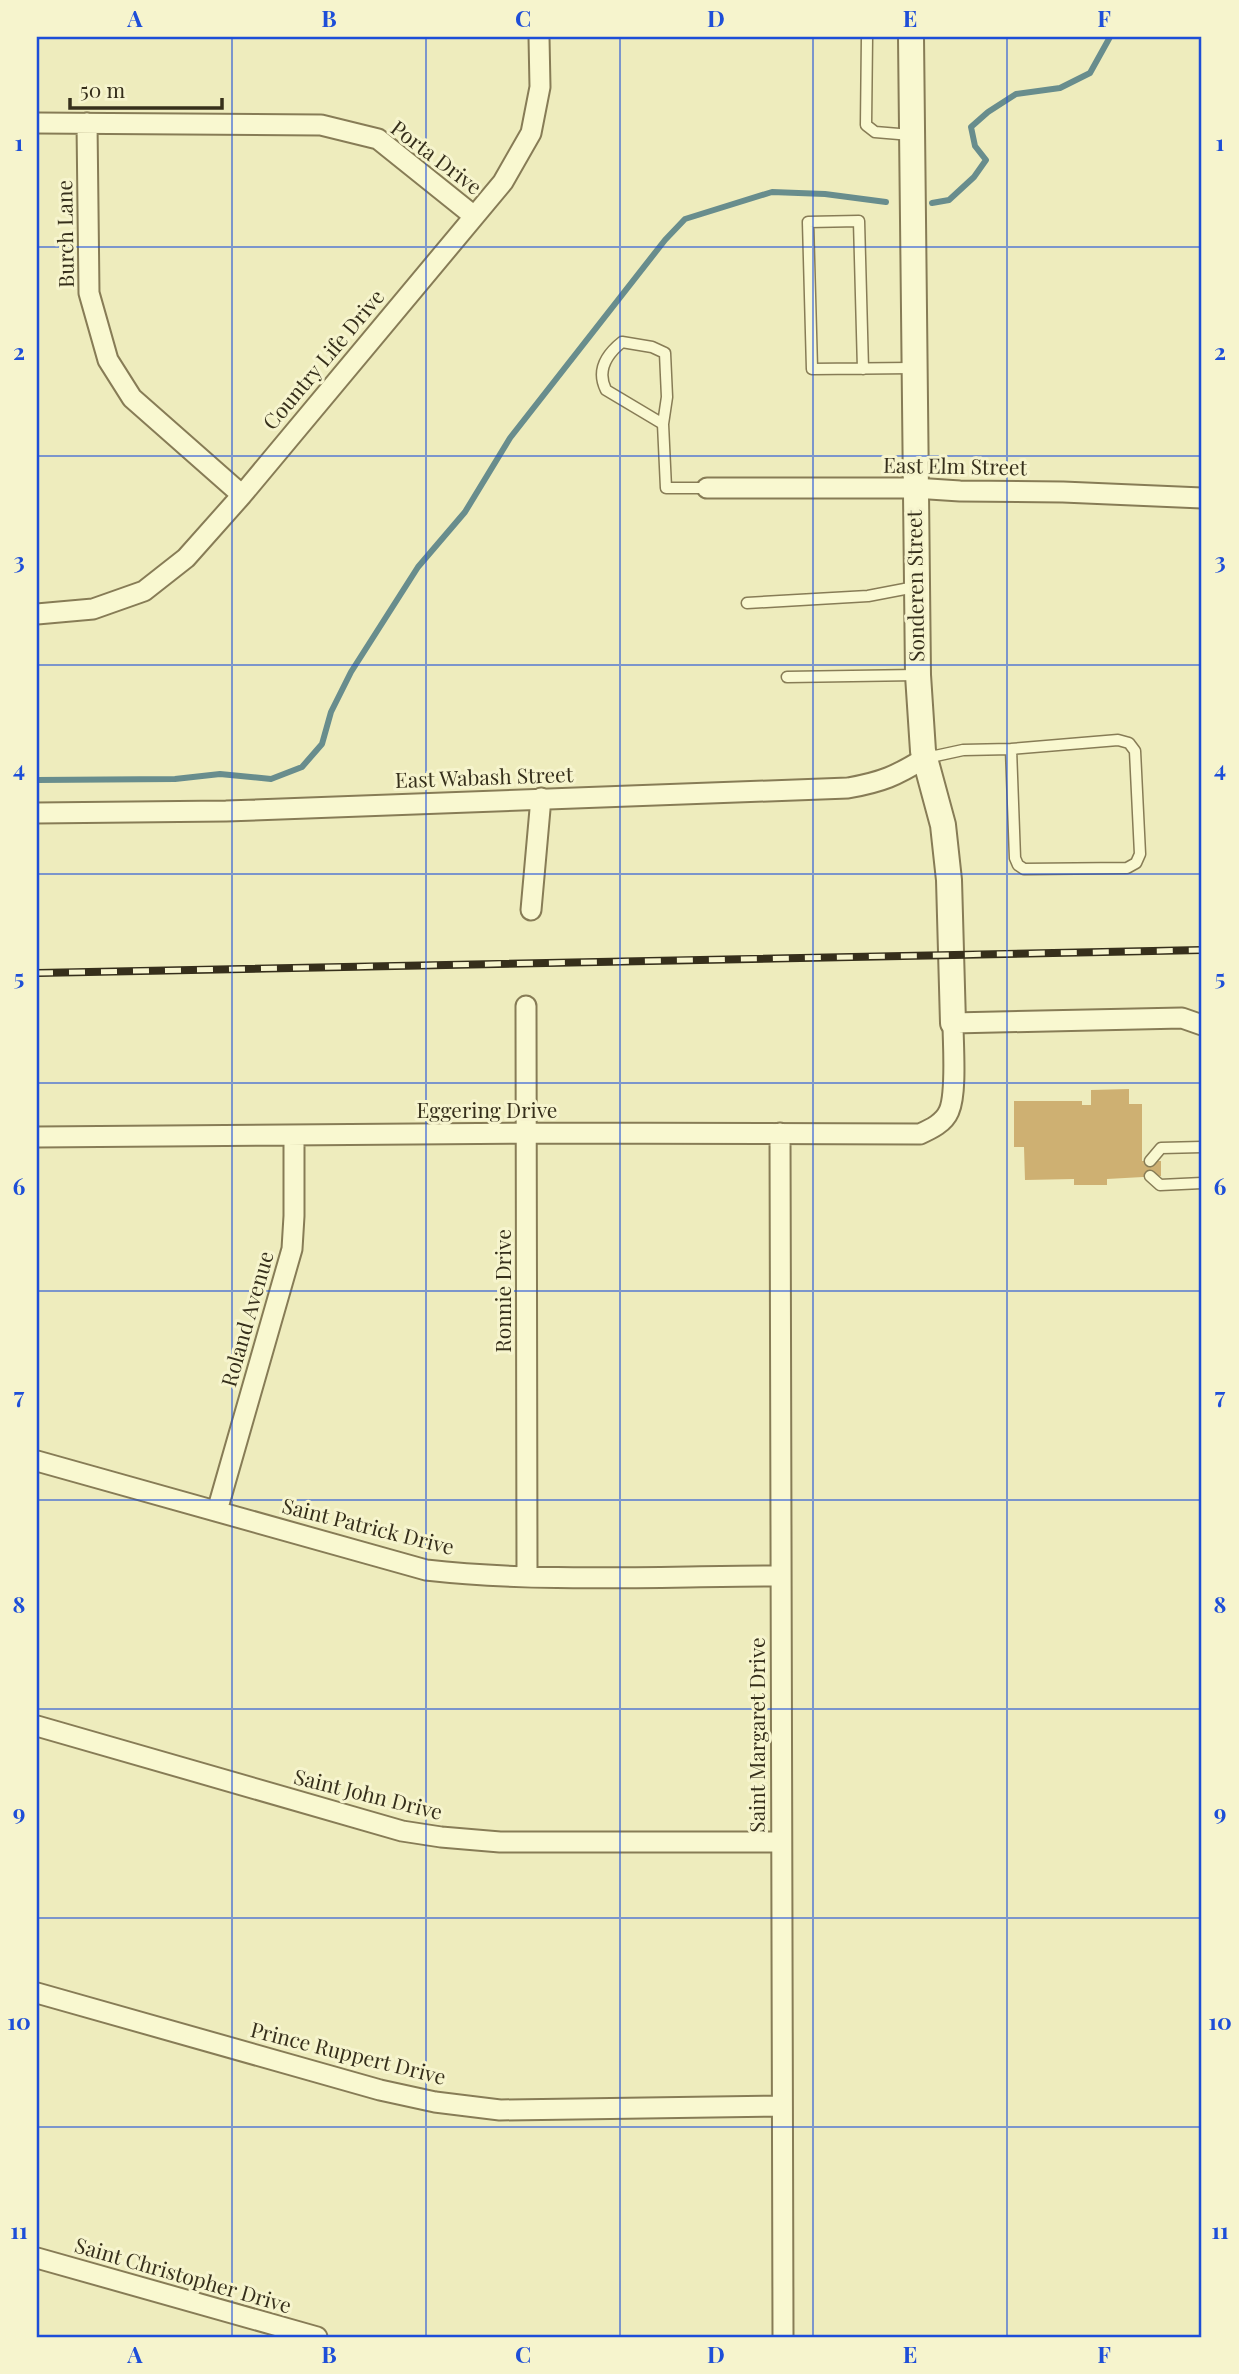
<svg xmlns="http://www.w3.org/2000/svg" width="1239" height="2374" viewBox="0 0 1239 2374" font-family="'Playfair Display',serif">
<rect width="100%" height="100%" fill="#eeecbd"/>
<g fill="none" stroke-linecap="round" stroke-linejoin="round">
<path stroke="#688d8d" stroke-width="6" d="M932,203L949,200L974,177L986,160L975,146L971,127L988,112L1016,94L1060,88L1090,73L1110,37
M37,780L175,779L220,774L271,779L302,767L322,744L331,712L351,672L418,567L465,512L510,438L665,240L685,219L772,192L825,194L886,202"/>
</g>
<path fill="#ceb072" d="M1129,1089V1104H1142V1161H1161V1176L1107,1179V1185H1074V1179L1025,1180L1024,1147H1014V1101H1082V1105H1091V1090Z"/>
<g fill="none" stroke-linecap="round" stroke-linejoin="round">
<g stroke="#877c56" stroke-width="13">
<path id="service" d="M867,37L866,125L875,132L911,135
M863,369L859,221L808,222L812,369L913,368
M663,424L667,397L665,353L652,347L622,342C607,354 596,370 606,390L663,424L666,488H707
M747,603L868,596L915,587
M787,677L917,675
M926,758L963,750L1011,749L1118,740L1129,743L1135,751L1140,854L1136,863L1127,868L1024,869L1018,865L1015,858L1011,749
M1150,1161L1161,1148L1202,1147
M1150,1176L1160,1185L1202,1183"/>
</g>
<g stroke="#877c56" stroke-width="23">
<path id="minor" d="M37,123L321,125L378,139L474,216
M87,123L89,293L108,360L132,398L242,495
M707,488H914L960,491L1063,492L1202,498
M37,614L93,609L144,591L186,558L242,495L503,182L531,133L540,87L539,37
M37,813L226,811L848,788C882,782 896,776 925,758
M531,910L541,798
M526,1006L527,1577
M780,1133L783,2337
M37,1137L526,1133L920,1134C931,1129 944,1123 949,1111C957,1093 953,1044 953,1023L1182,1018L1202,1025
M37,1461L426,1570C543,1583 663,1576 780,1576
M217,1511L292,1249L294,1216V1136
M37,1726L402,1831L441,1837L500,1842H781
M37,1993L380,2090L435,2102L500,2110L782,2106
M37,2258L317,2337"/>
</g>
<g stroke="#877c56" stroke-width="28">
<path id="tertiary" d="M911,37L918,675L923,751L943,825L949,880L953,1023"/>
</g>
<use href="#service" stroke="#f9f8d0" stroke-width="10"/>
<use href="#minor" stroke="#f9f8d0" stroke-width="19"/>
<use href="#tertiary" stroke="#f9f8d0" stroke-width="24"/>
<g stroke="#362f1b" stroke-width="8">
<path id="rail" d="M37,973L1202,950"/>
</g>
<use href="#rail" stroke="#f6f4cd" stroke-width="5" stroke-dasharray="16" stroke-linecap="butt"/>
</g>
<path fill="none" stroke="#1d4ed8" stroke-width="2" stroke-opacity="0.55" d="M232,37V2337M426,37V2337M620,37V2337M813,37V2337M1007,37V2337M37,247H1202M37,456H1202M37,665H1202M37,874H1202M37,1083H1202M37,1291H1202M37,1500H1202M37,1709H1202M37,1918H1202M37,2127H1202"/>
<g text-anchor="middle" stroke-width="6" stroke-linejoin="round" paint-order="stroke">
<g font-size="21" fill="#362f1b" stroke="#f6f4cd">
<text transform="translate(436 158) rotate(37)" y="7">Porta Drive</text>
<text transform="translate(66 234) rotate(-91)" y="7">Burch Lane</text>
<text transform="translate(324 360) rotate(-50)" y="7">Country Life Drive</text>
<text transform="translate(955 467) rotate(1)" y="7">East Elm Street</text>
<text transform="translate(916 586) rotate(-91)" y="7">Sonderen Street</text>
<text transform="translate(484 778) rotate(-2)" y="7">East Wabash Street</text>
<text x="487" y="1118">Eggering Drive</text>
<text transform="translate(504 1291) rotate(-90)" y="7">Ronnie Drive</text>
<text transform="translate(248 1319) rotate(-74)" y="7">Roland Avenue</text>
<text transform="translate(368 1527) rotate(14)" y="7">Saint Patrick Drive</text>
<text transform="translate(758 1735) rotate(-90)" y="7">Saint Margaret Drive</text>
<text transform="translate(368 1795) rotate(14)" y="7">Saint John Drive</text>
<text transform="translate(348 2054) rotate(14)" y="7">Prince Ruppert Drive</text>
<text transform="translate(183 2276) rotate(16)" y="7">Saint Christopher Drive</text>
</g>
</g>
<rect width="1239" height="2374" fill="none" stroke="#f6f4cd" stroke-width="77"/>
<path d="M70 98v10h152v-10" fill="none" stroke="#362f1b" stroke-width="3.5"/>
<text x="80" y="98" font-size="21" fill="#362f1b" stroke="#f6f4cd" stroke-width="5" paint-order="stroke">50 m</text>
<rect x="38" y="38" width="1162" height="2298" fill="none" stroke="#1d4ed8" stroke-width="2.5"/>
<g font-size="23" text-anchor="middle" font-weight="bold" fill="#1d4ed8">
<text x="135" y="27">A</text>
<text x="329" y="27">B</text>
<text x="523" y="27">C</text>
<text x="716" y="27">D</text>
<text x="910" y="27">E</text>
<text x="1104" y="27">F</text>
<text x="19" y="151">1</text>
<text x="1220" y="151">1</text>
<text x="19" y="360">2</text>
<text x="1220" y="360">2</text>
<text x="19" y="569">3</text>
<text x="1220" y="569">3</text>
<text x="19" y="777">4</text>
<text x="1220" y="777">4</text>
<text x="19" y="986">5</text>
<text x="1220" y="986">5</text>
<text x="19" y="1195">6</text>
<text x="1220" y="1195">6</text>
<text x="19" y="1404">7</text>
<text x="1220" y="1404">7</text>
<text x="19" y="1613">8</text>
<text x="1220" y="1613">8</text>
<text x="19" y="1821">9</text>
<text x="1220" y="1821">9</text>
<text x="19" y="2030">10</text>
<text x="1220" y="2030">10</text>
<text x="19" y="2239">11</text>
<text x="1220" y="2239">11</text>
<text x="135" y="2363">A</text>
<text x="329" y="2363">B</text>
<text x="523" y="2363">C</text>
<text x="716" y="2363">D</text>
<text x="910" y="2363">E</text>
<text x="1104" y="2363">F</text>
</g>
</svg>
